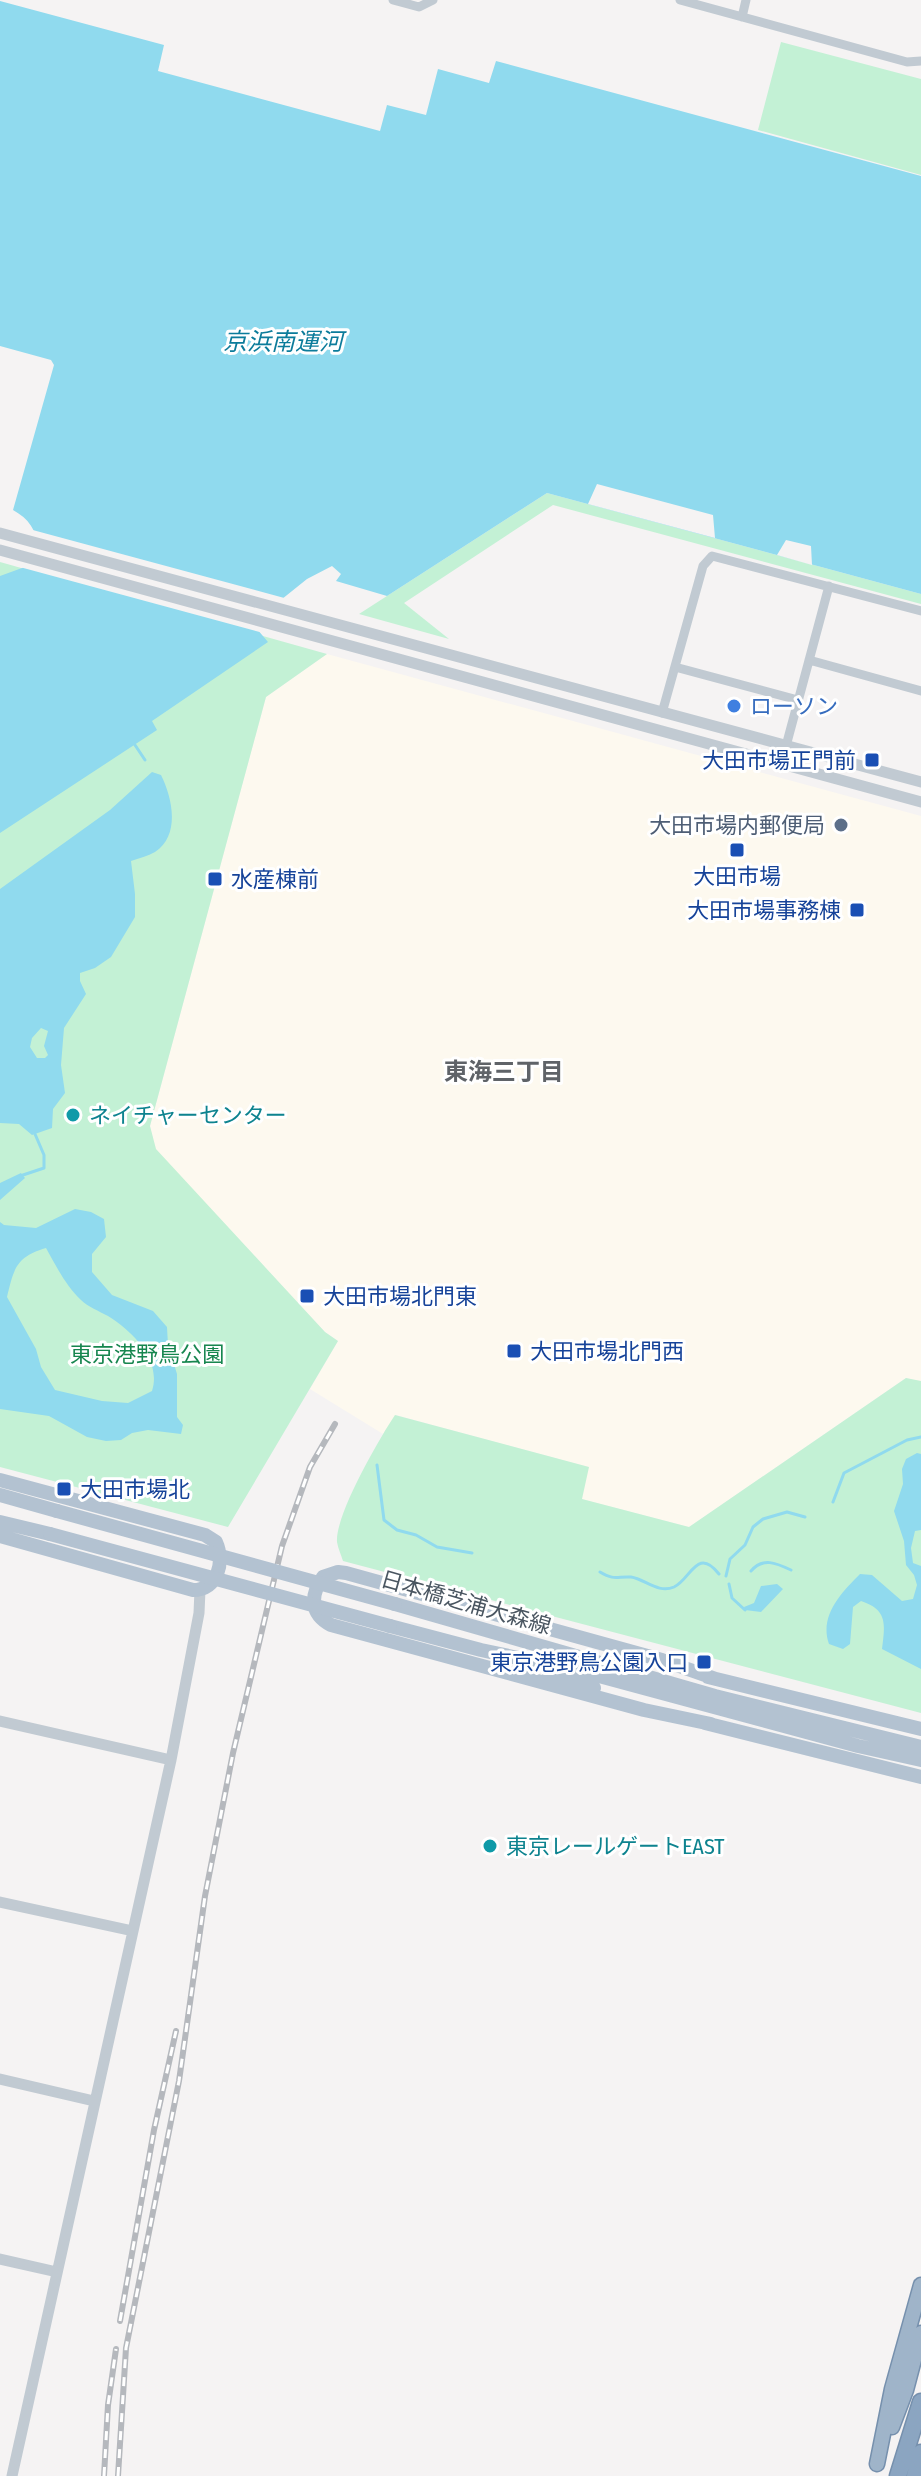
<svg xmlns="http://www.w3.org/2000/svg" width="921" height="2476" viewBox="0 0 921 2476" font-family="'Fira Sans Condensed','Noto Sans JP',sans-serif">
<rect width="100%" height="100%" fill="#f5f3f3"/>
<path fill="#fdf9ef" d="M327,654L921,816V1382L906,1378L689,1527L581,1499L588,1467L396,1415L383,1434L310,1389L338,1341L325,1332L155,1149L150,1126L266,697Z"/>
<path fill="#c3f1d5" d="M781,42L921,79V175L758,130Z
M547,493L921,594V604L553,505L404,603L449,639L359,614Z
M0,562L327,654L266,697L150,1126L156,1149L325,1332L338,1341L228,1527L0,1467Z
M906,1378L921,1381V1713L343,1561C341,1555 338,1548 337,1542C335,1515 379,1439 395,1415L589,1467L582,1499L689,1527Z"/>
<path fill="#90daee" fill-rule="evenodd" d="M0,1L164,45L158,71L380,131L387,105L426,115L438,69L489,83L496,61L921,176V594L547,493L387,596L336,581L341,574L332,566L307,579L252,623L268,642L152,721L157,730L0,833V576L33,564C42,541 35,522 13,510L54,365L51,360L0,346Z
M152,772L161,775C172,797 181,835 155,852C148,856 139,858 131,861L135,894V917L111,957L95,968L80,973V981L86,994L64,1028L61,1065L65,1093L53,1109L52,1128L32,1135L19,1124L0,1123V889L110,810ZM41,1028L48,1031L44,1046L48,1055L45,1058H37L30,1047L32,1038Z
M21,1173L25,1178L0,1200V1183Z
M75,1209L91,1212L104,1219L106,1237L92,1254V1272L112,1295L153,1311L167,1327L168,1345L177,1374V1417L183,1425L181,1434L148,1430L132,1433L121,1440L106,1441L87,1437L49,1416L0,1409V1222L4,1225L36,1228ZM46,1248C56,1266 66,1286 81,1300C88,1307 99,1311 108,1316C132,1331 162,1360 152,1391L128,1403L102,1401L55,1390L41,1367L36,1349L7,1297C14,1268 16,1257 46,1248Z
M917,1453L921,1454V1530L915,1531L911,1548L913,1563L921,1566V1669L882,1649C885,1624 888,1610 861,1601L853,1607L850,1644L843,1649L829,1644C819,1616 841,1593 860,1574L872,1575L902,1601L913,1599L917,1585L914,1575L906,1565L904,1541L894,1511L903,1484L902,1469L906,1459Z
M777,1584L783,1589L761,1612L745,1610L744,1607L754,1603L761,1586Z"/>
<path fill="#f5f3f3" d="M597,484L713,515L715,538L588,504Z
M29,529L288,599L257,623L267,634L16,566L30,561L35,549Z
M786,540L811,546L812,565L777,555Z"/>
<g fill="none" stroke-linecap="round" stroke-linejoin="round">
<path stroke="#90daee" stroke-width="3" d="M135,745L145,760
M23,1175L44,1168V1155L35,1134
M377,1465L384,1520L397,1530L416,1535L437,1547L472,1553
M833,1502L844,1473L907,1440L921,1437
M751,1571C763,1557 776,1563 791,1570
M600,1572C615,1581 617,1576 631,1577C645,1579 658,1594 674,1587C691,1579 697,1546 719,1574
M726,1576L730,1559L745,1545L753,1527L763,1519L787,1512L805,1517
M729,1584L732,1598L745,1610"/>
<g stroke="#7690ad" stroke-width="17">
<path id="trunk" d="M892,2427L906,2390L921,2333
M877,2464L892,2389L921,2285"/>
</g>
<g stroke="#7690ad" stroke-width="19">
<path id="motorway" d="M898,2476L921,2402
M915,2476L921,2453"/>
</g>
<path stroke="#c1cad2" stroke-width="9" d="M393,0L419,7L433,0
M680,0L907,62L921,61
M742,17L746,0
M809,660L921,691
M675,667L798,700
M662,713L703,566L712,556L921,611
M786,746L829,586"/>
<path stroke="#c1cad2" stroke-width="11" d="M0,533L921,782
M0,550L921,802
M0,1721L171,1760
M0,1902L133,1931
M0,2079L94,2101
M0,2259L57,2272
M12,2476L171,1760L199,1613L200,1590"/>
<path stroke="#b3c2d1" stroke-width="14" d="M0,1480L205,1535L216,1542C225,1562 218,1590 193,1590L0,1536
M0,1495L57,1511
M0,1522L50,1534
M395,1604L715,1696L921,1747
M390,1626L481,1650L588,1673L858,1746L921,1760
M549,1673L594,1688
M708,1677L921,1729
M705,1723L921,1777
M711,1724L644,1710L331,1625C310,1614 310,1595 323,1577L338,1572L346,1573L662,1660L716,1679"/>
<use href="#trunk" stroke="#9fb4c9" stroke-width="14"/>
<use href="#motorway" stroke="#8ba5c1" stroke-width="16"/>
<g stroke="#b5b8bd" stroke-width="6">
<path id="rail" d="M120,2321L154,2130L176,2031
M104,2476L108,2405L116,2349
M118,2476L126,2348L179,2081L205,1896L233,1753L282,1546L310,1467L335,1424"/>
</g>
<use href="#rail" stroke="#fff" stroke-width="3" stroke-dasharray="9" stroke-linecap="butt"/>
<path stroke="#b3c2d1" stroke-width="14" d="M57,1511L395,1604
M50,1534L390,1626"/>
</g>
<circle fill="#3f7fe0" stroke="#fff" stroke-width="3" cx="734" cy="706" r="8"/>
<g fill="#1a4fb4" stroke="#fff" stroke-width="3">
<rect x="864" y="752" width="16" height="16" rx="4"/>
<rect x="729" y="842" width="16" height="16" rx="4"/>
<rect x="207" y="871" width="16" height="16" rx="4"/>
<rect x="849" y="902" width="16" height="16" rx="4"/>
<rect x="299" y="1288" width="16" height="16" rx="4"/>
<rect x="506" y="1343" width="16" height="16" rx="4"/>
<rect x="56" y="1481" width="16" height="16" rx="4"/>
<rect x="696" y="1654" width="16" height="16" rx="4"/>
</g>
<circle fill="#5c6f8a" stroke="#fff" stroke-width="3" cx="841" cy="825" r="8"/>
<g fill="#0f9aa8" stroke="#fff" stroke-width="3">
<circle cx="73" cy="1115" r="8"/>
<circle cx="490" cy="1846" r="8"/>
</g>
<g text-anchor="middle" stroke-width="6" stroke-linejoin="round" paint-order="stroke">
<g font-size="22" fill="#366cbe" stroke="#fff" text-anchor="start">
<text x="750" y="714">ローソン</text>
</g>
<g font-size="22" fill="#164399" stroke="#fff" text-anchor="start">
<text x="856" y="768" text-anchor="end">大田市場正門前</text>
<text x="737" y="884" text-anchor="middle">大田市場</text>
<text x="231" y="887">水産棟前</text>
<text x="841" y="918" text-anchor="end">大田市場事務棟</text>
<text x="323" y="1304">大田市場北門東</text>
<text x="530" y="1359">大田市場北門西</text>
<text x="80" y="1497">大田市場北</text>
<text x="688" y="1670" text-anchor="end">東京港野鳥公園入口</text>
</g>
<g font-size="22" fill="#4e5e75" stroke="#fff" text-anchor="end">
<text x="825" y="833">大田市場内郵便局</text>
</g>
<g font-size="22" fill="#0d838f" stroke="#fff" text-anchor="start">
<text x="89" y="1123">ネイチャーセンター</text>
<text x="506" y="1854">東京レールゲートEAST</text>
</g>
<g font-size="22" fill="#17864f" stroke="#fff">
<text x="147" y="1362">東京港野鳥公園</text>
</g>
<g font-size="22" fill="#4a5661" stroke="#fff">
<text transform="translate(466 1602) rotate(16)" y="8">日本橋芝浦大森線</text>
</g>
<g font-size="24" font-style="italic" fill="#0c7c9b" stroke="#fff">
<text x="283" y="350">京浜南運河</text>
</g>
<g font-size="24" font-weight="bold" fill="#5f6368" stroke="#fff">
<text x="504" y="1080">東海三丁目</text>
</g>
</g>
</svg>
